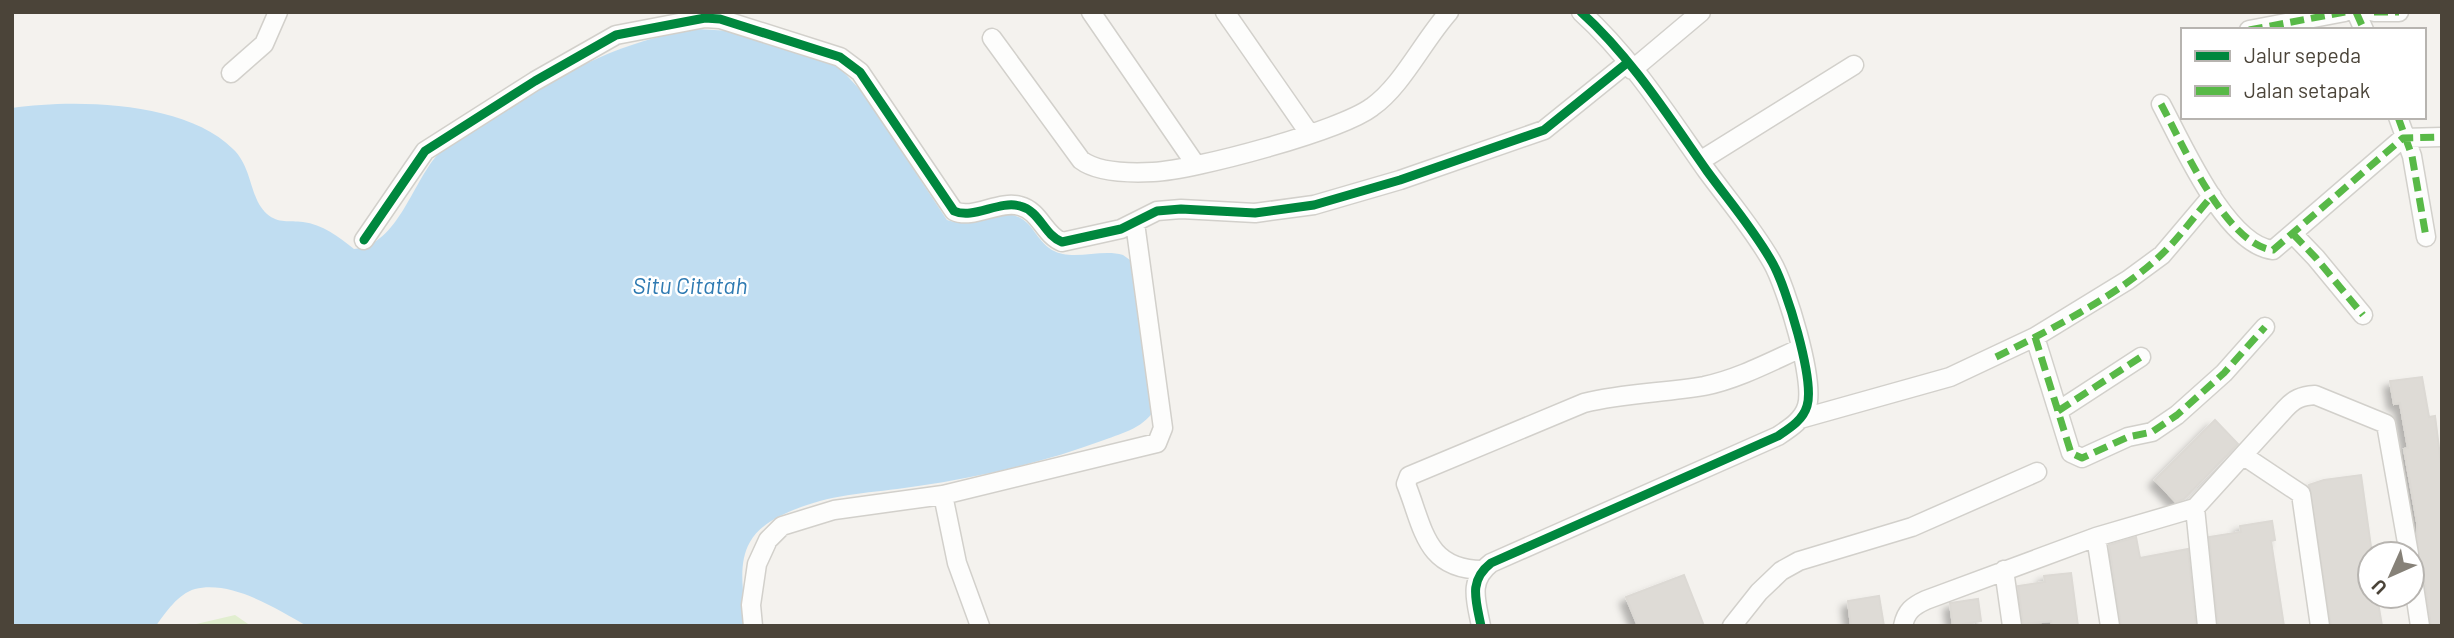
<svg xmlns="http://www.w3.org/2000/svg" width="2454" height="638" viewBox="0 0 2454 638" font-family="Barlow,sans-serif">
<defs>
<filter id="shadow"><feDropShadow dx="-6" dy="6" stdDeviation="3.5" flood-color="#0004"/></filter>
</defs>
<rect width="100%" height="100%" fill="#f4f2ee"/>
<path fill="#e1eecf" d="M235,615L251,626H190L192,625Z"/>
<path fill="#c0ddf1" d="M697,29L731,31L839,67L863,93L947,220C970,228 990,211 1012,215C1033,219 1035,240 1052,250C1073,262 1101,248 1123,255L1130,260L1156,407C1146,427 1123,433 1104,440C1045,462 980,477 918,486C882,492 841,493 807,505C787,512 761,522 750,542C736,566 745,600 747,626H307C277,609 232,580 195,589C178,594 166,612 156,626H12V108C75,99 185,101 233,149C253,168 249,198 267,214C279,224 289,220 303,222C322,224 339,237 354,249C399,245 413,179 440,152C457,135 481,124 502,111C567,71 620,41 697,29Z"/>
<path fill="#dedbd6" stroke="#dcd9d4" stroke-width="2" filter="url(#shadow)" d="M2422,377L2429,417L2435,416L2442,472V626H2431L2423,571L2418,560L2417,522L2404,449L2408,448L2400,403L2394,404L2390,381Z
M2215,420L2238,444L2184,499L2176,502L2155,480Z
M2361,475L2372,554L2370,596H2377L2382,626H2331L2309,485L2324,480Z
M2272,521L2275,540L2271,541L2284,626H2218L2209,537L2241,532L2240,526Z
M2136,537L2140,558L2188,549L2196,626H2121L2109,545Z
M2071,573L2078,626H2052L2051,621L2023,624L2018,586L2045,582L2044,576Z
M1684,575L1704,626H1638L1626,597Z
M1879,596L1884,626H1851L1848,601Z
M1978,599L1981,621L1953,626L1950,603Z"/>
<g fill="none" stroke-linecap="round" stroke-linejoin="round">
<g stroke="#d2d0cb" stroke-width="21">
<path id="street" d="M1091,12L1196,165
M1225,12L1309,133
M2356,12L2364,30
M2374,12H2399
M2249,30L2345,12
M992,38L1081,160C1098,173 1133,173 1153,172C1195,170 1340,131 1372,107C1402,86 1423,41 1449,12
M1632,70L1701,12
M231,73L264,44L278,12
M2161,104C2182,143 2226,245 2273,250L2403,138L2442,137
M2398,117L2412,156L2426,237
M1700,161L1854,65
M2293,234L2316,258L2363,315
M364,240L425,151L535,81L616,35L705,18L720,19L840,57L860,72L954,211C973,220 999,200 1020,206C1040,211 1044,235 1062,242L1121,229L1157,211L1181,209L1255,213L1314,205L1400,180L1544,130L1627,63
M2035,337L2071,453L2082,458L2128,437L2152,432L2177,415L2224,373L2265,327
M2058,411L2141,357
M1800,419L1950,377L2035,337L2128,280L2162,255L2212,196
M2244,456L2301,494L2320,626
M943,495L957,563L980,626
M2195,508L2207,626
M2096,537L2110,626
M1482,570C1425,569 1424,529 1406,484L1409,476L1584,403C1624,393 1664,393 1704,386C1738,379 1770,362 1801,348
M2004,570L2012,626
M2412,573L2420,626
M753,626L751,605L757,564L768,540L782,526L834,510L943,495L1157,443L1163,428L1135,223
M1481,626C1476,600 1468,581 1491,563L1778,436C1790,428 1803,420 1807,406C1815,380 1786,286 1772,262C1754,230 1729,201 1707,171C1669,117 1631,57 1581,12
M1732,626L1759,592L1781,571L1799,561L1912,527L2037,472
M1903,626C1906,611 1913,606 1926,600L2096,537L2195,508L2285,409C2294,399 2301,396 2315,395L2386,424L2409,554"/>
</g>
<use href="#street" stroke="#fdfdfc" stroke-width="18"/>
<path stroke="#58b947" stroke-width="7" stroke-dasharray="14 7" stroke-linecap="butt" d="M2356,12L2364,30
M2374,12H2399
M2249,30L2345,12
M2161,104C2182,143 2226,245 2273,250L2403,138L2442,137
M2398,117L2412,156L2426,237
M2293,234L2316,258L2363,315
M2035,337L2071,453L2082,458L2128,437L2152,432L2177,415L2224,373L2265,327
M1996,357C2048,331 2121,294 2162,254C2180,237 2195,215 2212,196
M2058,411L2141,357"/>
<g stroke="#fff" stroke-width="13">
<path id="cycleway" d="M364,240L425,151L535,81L616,35L705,18L720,19L840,57L860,72L954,211C973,220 999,200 1020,206C1040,211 1044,235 1062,242L1121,229L1157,211L1181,209L1255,213L1314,205L1400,180L1544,130L1627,63
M1481,626C1476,600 1468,581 1491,563L1778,436C1790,428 1803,420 1807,406C1815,380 1786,286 1772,262C1754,230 1729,201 1707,171C1669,117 1631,57 1581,12"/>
</g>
<use href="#cycleway" stroke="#00873e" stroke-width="9"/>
</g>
<g text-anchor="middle" stroke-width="5" stroke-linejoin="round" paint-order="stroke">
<g font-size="23" font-style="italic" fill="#2e7ab2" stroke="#fff">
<text x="690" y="294">Situ Citatah</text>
</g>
</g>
<rect width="2454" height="638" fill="none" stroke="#4b4439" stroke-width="28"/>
<rect x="2181" y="28" width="245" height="91" fill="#ffffff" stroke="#b7b4b0" stroke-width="2"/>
<rect x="2195" y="51" width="35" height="10" fill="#00873e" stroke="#b7b4b0" stroke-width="2"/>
<text x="2244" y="63" font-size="21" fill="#4b4439">Jalur sepeda</text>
<rect x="2195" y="86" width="35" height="10" fill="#58b947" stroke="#b7b4b0" stroke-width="2"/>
<text x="2244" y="98" font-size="21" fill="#4b4439">Jalan setapak</text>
<g transform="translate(2391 575) rotate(225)"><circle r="33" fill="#ffffff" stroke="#b7b4b0" stroke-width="2"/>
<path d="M0-5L12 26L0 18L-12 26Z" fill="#868178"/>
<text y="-10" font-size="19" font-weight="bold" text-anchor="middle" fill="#4b4439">U</text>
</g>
</svg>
